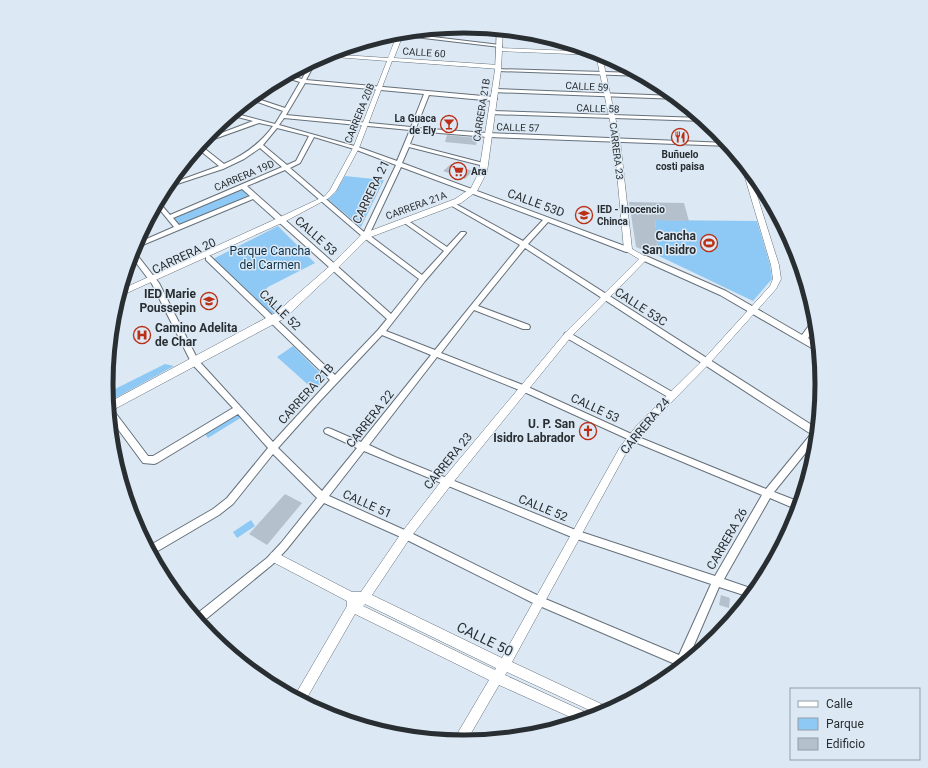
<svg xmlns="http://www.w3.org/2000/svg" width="928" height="768" viewBox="0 0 928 768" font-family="Roboto,sans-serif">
<rect width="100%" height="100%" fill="#dce9f4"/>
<path fill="#8ec8f4" d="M345,176L384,180L361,227L326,198L335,193Z
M242,189L249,196L180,226L173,218Z
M655,220L757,221L770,265L772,279L753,301L659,256Z
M278,226L315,263L268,287L259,297L280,309L272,314L213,259Z
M293,346L326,379L314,390L277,357Z
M165,364L174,366L114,399L109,392Z
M238,412L242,417L208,438L204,433Z
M251,520L255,526L237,538L233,532Z"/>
<path fill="#b4c0cb" d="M447,135L467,137L478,138L476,145L445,142Z
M451,164L473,171L465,179L443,171Z
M629,202L684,203L689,221L655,220L659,256L636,247Z
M285,494L302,503L267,545L249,534Z
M721,595L730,598L729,608L719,605Z"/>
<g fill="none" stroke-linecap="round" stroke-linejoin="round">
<g stroke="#65707a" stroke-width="2">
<path id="minor" d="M400,33L500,45L502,46L500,47L398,35V33Z
M351,46V48L343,57H339V55L346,47Z
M317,59L306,80L494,97L497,99L494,101L429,95L416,128L488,133L727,143L730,146L488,137L415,131L410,144L487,164L484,166L409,147L402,163L630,248V252H626L548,222L528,244L818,429L816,440L774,492L800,502L798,510L770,498L724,579L756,590L750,597L719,587L688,659L690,660L674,673L673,670L675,664L535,604L403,538L324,503L287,549L273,564L200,624L194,616L267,558L281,543L317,498L273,454L233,504L219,515L151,555L147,547L213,509L227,498L268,448L238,414L157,463L154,464L143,463L109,417L108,406L111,407L148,456H153L233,408L192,364L152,284L131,256L132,251H134L159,283L198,360L273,442L330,380L206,260V256H210L335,375L378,330L387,319L253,199L133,249L135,244L174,227L156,205L158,201L170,215L282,167L260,148L244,159L223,169L165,188L167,185L219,166L197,148L200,145L224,164C244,155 260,144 273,126L259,123L200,144L203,140L253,121L230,115L233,113L275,124L283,111L249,99L252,97L285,108L300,82L283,77L287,75L302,79L311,62ZM305,83L424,94L411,127L286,115ZM284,118L410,130L397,161L358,147L279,125ZM277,128L309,136L296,161L287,165L263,145ZM314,137L354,149L396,165L364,232L290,168L300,163ZM401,167L543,220L523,241L454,203H450V205L520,245L435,350L386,331L425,281L466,233L465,232H461L447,247L407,220H403V222L444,251L422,275L369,235ZM285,170L363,237L419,279L391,314L247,186ZM242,189L250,196L179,225L173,218ZM525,248L811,434L766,489L636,436L528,387L441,353L474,310L523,329H529L530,327L529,325L478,306ZM382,335L431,355L361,442L331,429L328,428L325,429L324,431L325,433L357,448L322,491L278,448L320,401ZM437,357L522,391L630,440L762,495L715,576L578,531L395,457L369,445ZM364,451L574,538L711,584L679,655L543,598L409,532L329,496Z
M496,69L639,73L644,76L498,71L496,70Z
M495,89L675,96L679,99L493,92L492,91Z
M492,111L702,118L705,121L490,114V112Z
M642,256H646L726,291L802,335L813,320L816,319V327L808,338L818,345L819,351L815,350L720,295L642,260Z
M568,332L674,393L675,395L674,397H668L565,337L564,335L565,333Z"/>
</g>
<g stroke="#65707a" stroke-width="1">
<path id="tertiary" d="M398,32H404L394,58L499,65L502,67L499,69L392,61L359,148L336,191L329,198L284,222L118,297L120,290L278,218L325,196L330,190L353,148L387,61L322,56L327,54L388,58Z
M500,48L596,52L604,55L602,56L620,140L632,249L648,258L571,337L451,485L410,538L372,595L502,658L620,447L638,424L703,360L770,286L773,279L771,265L741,164L742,163L749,170L779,265L781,279L776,289L709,364L644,430L626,453L512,662L612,709L600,715L507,672L505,675L592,715L593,717L579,721L499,685L466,742L453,741L489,680L355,614L304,703L294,697L347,606V601L271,561L270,557L271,553L275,552L352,592H361L402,532L443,479L565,333L639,259L624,250L614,140L596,55L498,51L497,50ZM365,604L496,668L495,670L363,606Z"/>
</g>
<g stroke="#65707a" stroke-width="1">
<path id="secondary" d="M497,29L503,30L501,70L487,172L477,191L461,203L368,238L337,269L285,318L109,412L108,403L277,312L331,265L362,234L455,199L471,188L479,172L495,70Z"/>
</g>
<use href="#minor" fill="#fff" fill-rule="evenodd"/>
<use href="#tertiary" fill="#fff" fill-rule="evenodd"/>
<use href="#secondary" fill="#fff" fill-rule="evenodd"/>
</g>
<defs>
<g id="bar-ring" transform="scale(0.9)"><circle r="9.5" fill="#dce9f4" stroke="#ba2f15" stroke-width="1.5"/><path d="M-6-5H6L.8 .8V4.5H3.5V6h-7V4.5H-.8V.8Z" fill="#ba2f15"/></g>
<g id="restaurant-ring" transform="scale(0.9)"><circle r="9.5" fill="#dce9f4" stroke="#ba2f15" stroke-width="1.5"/><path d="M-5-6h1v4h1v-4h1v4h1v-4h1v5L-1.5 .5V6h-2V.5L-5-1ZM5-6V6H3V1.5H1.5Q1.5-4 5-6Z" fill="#ba2f15"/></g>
<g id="supermarket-ring" transform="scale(0.9)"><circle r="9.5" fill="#dce9f4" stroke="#ba2f15" stroke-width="1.5"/><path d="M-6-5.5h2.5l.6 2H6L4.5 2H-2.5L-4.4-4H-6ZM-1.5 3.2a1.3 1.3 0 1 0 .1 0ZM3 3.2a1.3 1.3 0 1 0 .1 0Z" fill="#ba2f15"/></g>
<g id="school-ring" transform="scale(0.9)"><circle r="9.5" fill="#dce9f4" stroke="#ba2f15" stroke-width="1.5"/><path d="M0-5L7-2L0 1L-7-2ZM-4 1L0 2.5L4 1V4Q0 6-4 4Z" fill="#ba2f15"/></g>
<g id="stadium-ring" transform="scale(0.9)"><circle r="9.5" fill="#dce9f4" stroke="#ba2f15" stroke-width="1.5"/><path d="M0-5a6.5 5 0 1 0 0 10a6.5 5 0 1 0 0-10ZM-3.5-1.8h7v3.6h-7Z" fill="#ba2f15"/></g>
<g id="hospital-ring" transform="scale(0.9)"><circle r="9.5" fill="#dce9f4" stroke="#ba2f15" stroke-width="1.5"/><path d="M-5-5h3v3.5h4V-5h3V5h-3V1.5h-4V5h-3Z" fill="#ba2f15"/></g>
<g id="church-ring" transform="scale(0.9)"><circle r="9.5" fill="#dce9f4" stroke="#ba2f15" stroke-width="1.5"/><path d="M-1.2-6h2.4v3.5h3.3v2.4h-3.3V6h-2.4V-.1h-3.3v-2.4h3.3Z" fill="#ba2f15"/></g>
</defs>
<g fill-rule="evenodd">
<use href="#bar-ring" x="449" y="124"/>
<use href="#restaurant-ring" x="680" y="137"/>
<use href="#supermarket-ring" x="458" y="171"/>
<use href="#school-ring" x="584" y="215"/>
<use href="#stadium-ring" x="709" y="243"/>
<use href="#school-ring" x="209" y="301"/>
<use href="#hospital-ring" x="142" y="335"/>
<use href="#church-ring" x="588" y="431"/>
</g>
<g text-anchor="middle" stroke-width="3" stroke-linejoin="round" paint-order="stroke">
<g font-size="10" fill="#292e32" stroke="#dce9f4">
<text transform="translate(424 52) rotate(4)" y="4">CALLE 60</text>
<text transform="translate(587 86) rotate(3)" y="4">CALLE 59</text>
<text transform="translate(598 108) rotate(2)" y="4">CALLE 58</text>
<text transform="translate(481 110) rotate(-81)" y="4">CARRERA 21B</text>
<text transform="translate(359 113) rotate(-68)" y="4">CARRERA 20B</text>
<text transform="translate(518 127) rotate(2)" y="4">CALLE 57</text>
<text transform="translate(617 151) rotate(83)" y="4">CARRERA 23</text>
<text transform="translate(244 175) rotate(-23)" y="4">CARRERA 19D</text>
<text transform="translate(416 205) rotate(-20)" y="4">CARRERA 21A</text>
</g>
<g font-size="10" font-weight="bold" fill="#292e32" stroke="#dce9f4" text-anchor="start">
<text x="436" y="122" text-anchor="end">La Guaca<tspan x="436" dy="12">de Ely</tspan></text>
<text x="680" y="158" text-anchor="middle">Buñuelo<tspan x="680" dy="12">costi paisa</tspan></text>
<text x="471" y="175">Ara</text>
<text x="597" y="213">IED - Inocencio<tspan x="597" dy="12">Chinca</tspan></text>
</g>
<g font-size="12" fill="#292e32" stroke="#dce9f4">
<text transform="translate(371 192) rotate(-64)" y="4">CARRERA 21</text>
<text transform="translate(536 203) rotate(20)" y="4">CALLE 53D</text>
<text transform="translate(316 236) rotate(42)" y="4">CALLE 53</text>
<text transform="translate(184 256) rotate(-25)" y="4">CARRERA 20</text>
<text transform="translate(641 307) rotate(33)" y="4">CALLE 53C</text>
<text transform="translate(280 310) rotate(44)" y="4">CALLE 52</text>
<text transform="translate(306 394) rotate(-48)" y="4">CARRERA 21B</text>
<text transform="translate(595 408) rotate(25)" y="4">CALLE 53</text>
<text transform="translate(370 419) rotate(-52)" y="4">CARRERA 22</text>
<text transform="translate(645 426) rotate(-50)" y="4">CARRERA 24</text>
<text transform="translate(448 461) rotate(-51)" y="4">CARRERA 23</text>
<text transform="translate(367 504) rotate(24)" y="4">CALLE 51</text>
<text transform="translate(543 508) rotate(22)" y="4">CALLE 52</text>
<text transform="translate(727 539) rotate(-60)" y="4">CARRERA 26</text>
</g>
<g font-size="12" font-weight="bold" fill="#292e32" stroke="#dce9f4" text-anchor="end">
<text x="696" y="240">Cancha<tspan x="696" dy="14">San Isidro</tspan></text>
<text x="196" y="298">IED Marie<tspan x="196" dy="14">Poussepin</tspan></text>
<text x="155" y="332" text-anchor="start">Camino Adelita<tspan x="155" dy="14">de Char</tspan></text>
<text x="575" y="428">U. P. San<tspan x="575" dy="14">Isidro Labrador</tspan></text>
</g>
<g font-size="12" fill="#0b2f48" stroke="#dce9f4">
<text x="270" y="255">Parque Cancha<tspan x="270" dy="14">del Carmen</tspan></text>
</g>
<g font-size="14" fill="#292e32" stroke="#dce9f4">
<text transform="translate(485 639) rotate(26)" y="5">CALLE 50</text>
</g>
</g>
<path d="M0 0H928V768H0ZM113 384a351 351 0 1 1 702 0a351 351 0 1 1-702 0Z" fill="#dce9f4" fill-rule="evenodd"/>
<path fill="none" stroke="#292e32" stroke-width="5" d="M113 384a351 351 0 1 1 702 0a351 351 0 1 1-702 0Z"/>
<rect x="790" y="688" width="130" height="72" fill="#dce9f4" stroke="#949ea6"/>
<rect x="798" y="701" width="20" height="6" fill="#ffffff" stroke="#949ea6"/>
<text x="826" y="708" font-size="12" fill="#292e32">Calle</text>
<rect x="798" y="718" width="20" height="12" fill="#8ec8f4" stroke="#949ea6"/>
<text x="826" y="728" font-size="12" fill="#292e32">Parque</text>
<rect x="798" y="738" width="20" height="12" fill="#b4c0cb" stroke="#949ea6"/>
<text x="826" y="748" font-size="12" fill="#292e32">Edificio</text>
</svg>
